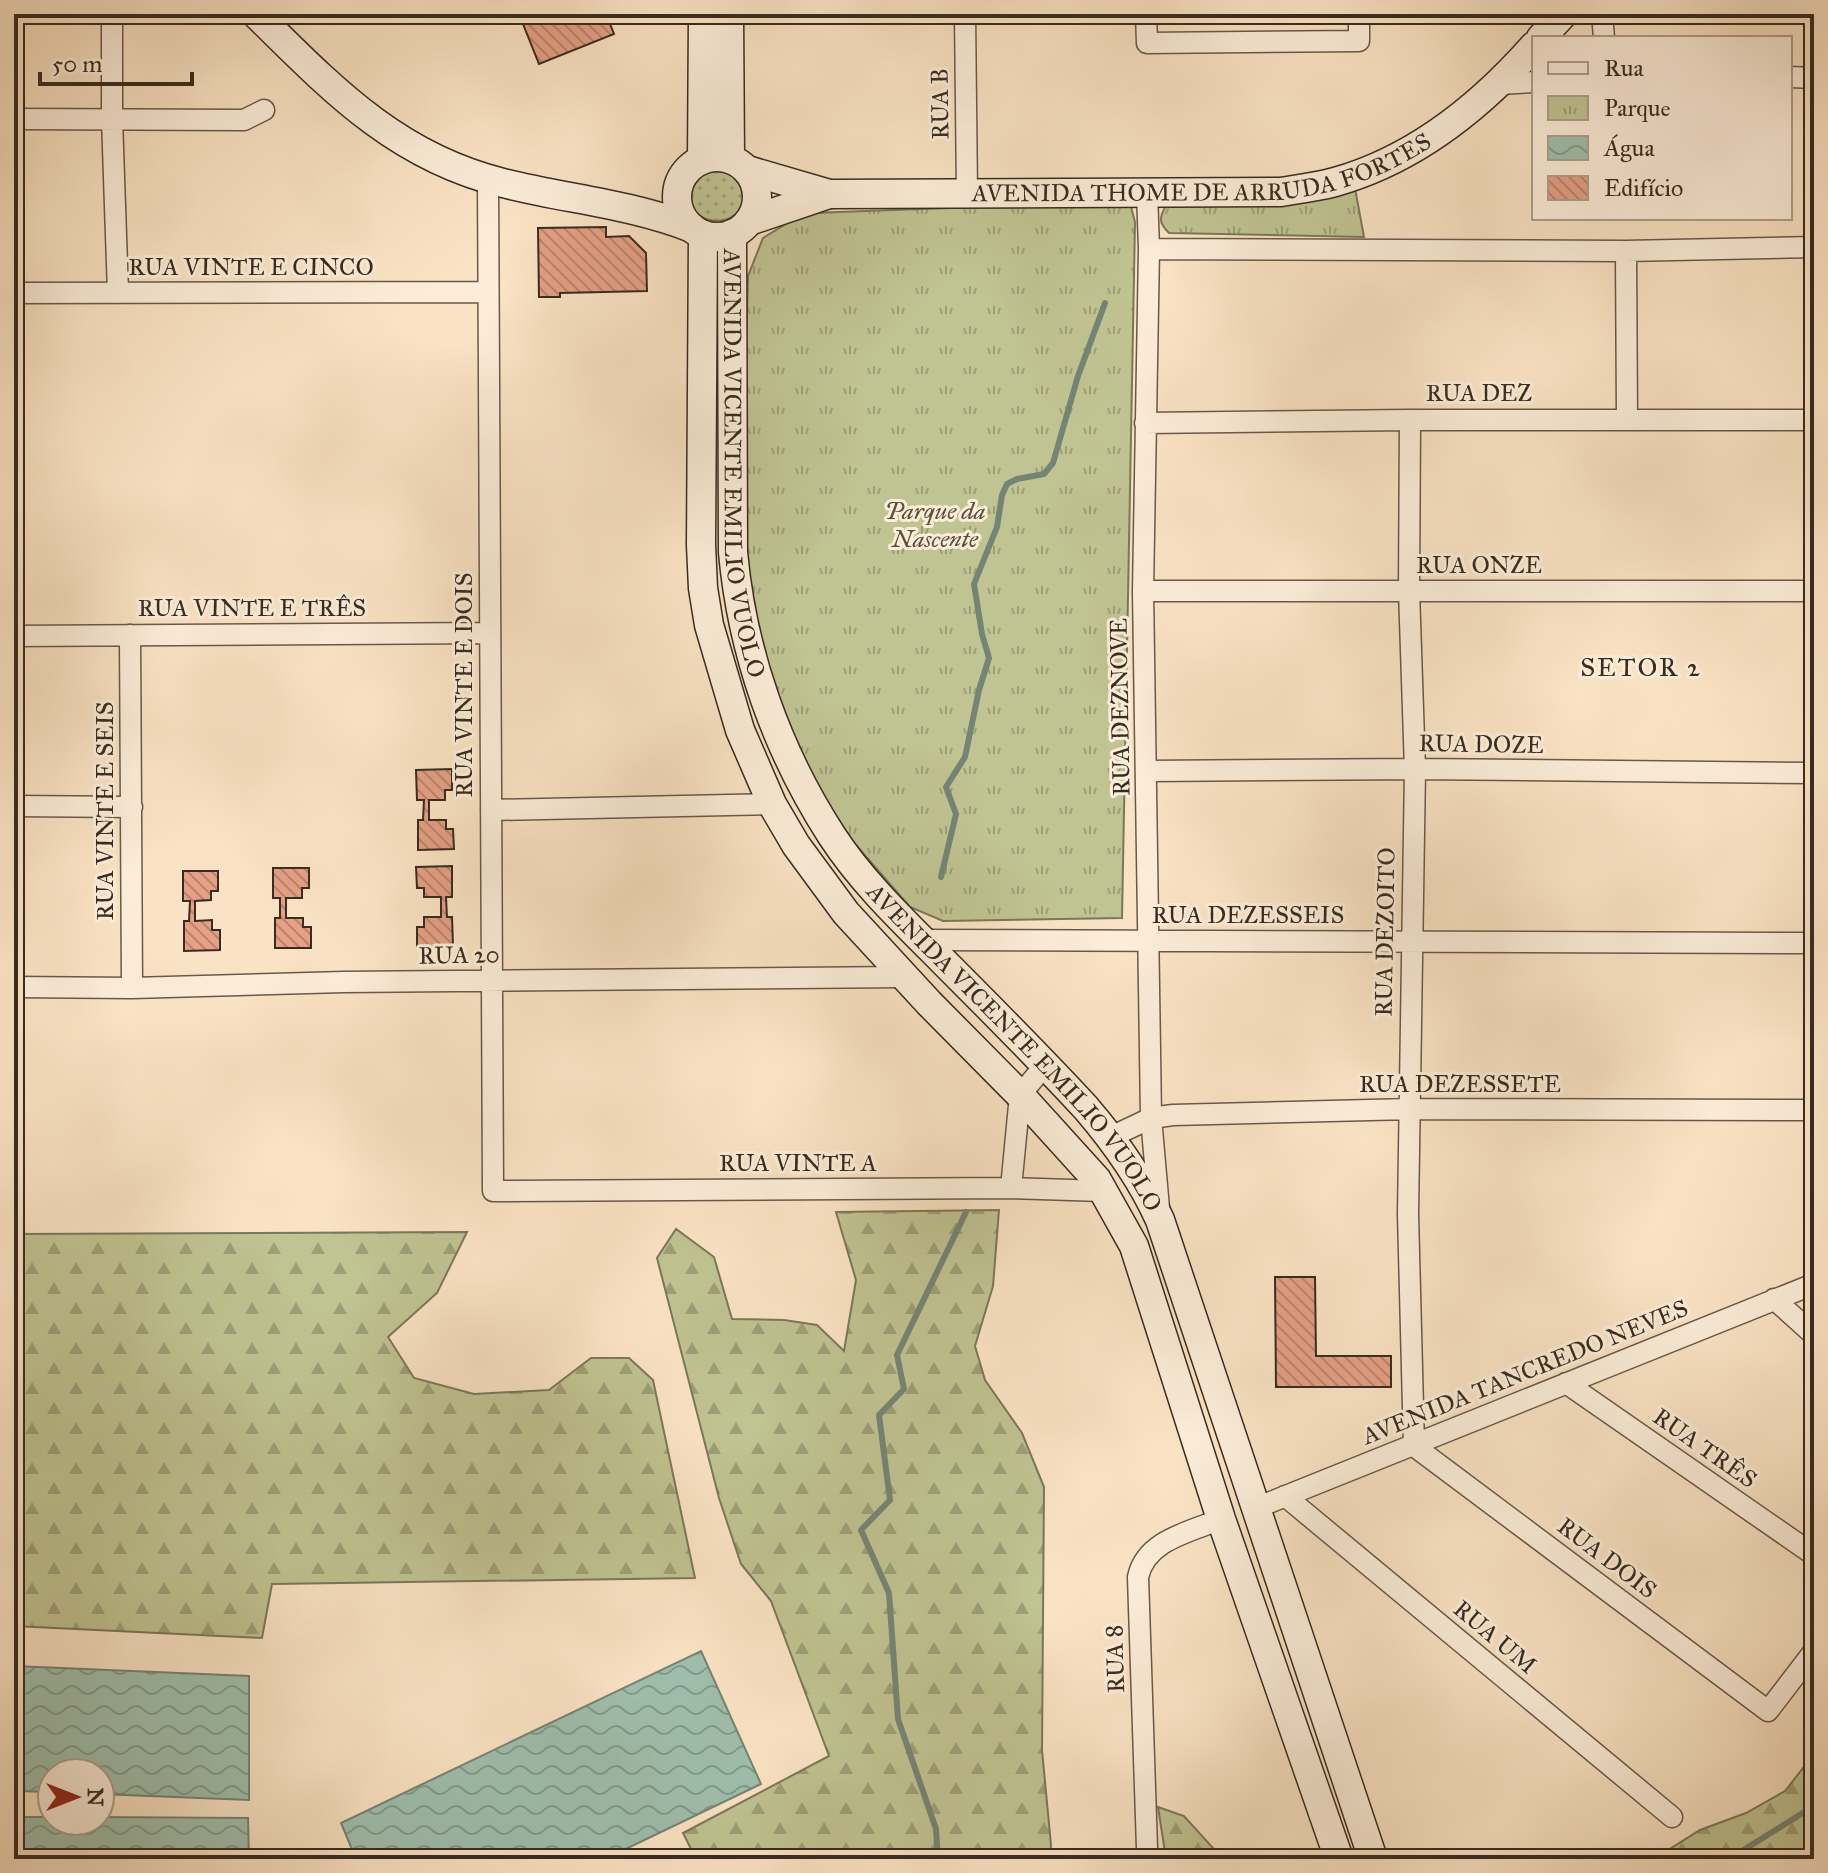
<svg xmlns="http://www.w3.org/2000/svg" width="1828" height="1873" viewBox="0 0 1828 1873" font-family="'IM FELL Great Primer',serif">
<defs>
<pattern id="grass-dots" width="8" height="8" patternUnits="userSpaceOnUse" patternTransform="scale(2)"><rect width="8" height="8" fill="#c0c392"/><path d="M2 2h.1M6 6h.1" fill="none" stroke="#9d9f77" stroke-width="1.8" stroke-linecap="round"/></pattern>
<pattern id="forest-firs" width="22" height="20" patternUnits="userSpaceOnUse" patternTransform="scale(2)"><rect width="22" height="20" fill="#c0c392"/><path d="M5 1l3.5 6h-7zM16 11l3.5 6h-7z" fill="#9d9f77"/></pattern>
<pattern id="park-tufts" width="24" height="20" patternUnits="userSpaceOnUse" patternTransform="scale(2)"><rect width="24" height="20" fill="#c0c392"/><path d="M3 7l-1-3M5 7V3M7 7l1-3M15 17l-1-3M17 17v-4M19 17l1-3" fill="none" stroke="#9d9f77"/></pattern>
<pattern id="water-waves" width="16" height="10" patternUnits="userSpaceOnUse" patternTransform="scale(2)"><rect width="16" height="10" fill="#9fbfad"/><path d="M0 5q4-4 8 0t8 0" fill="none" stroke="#839b8c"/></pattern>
<pattern id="building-back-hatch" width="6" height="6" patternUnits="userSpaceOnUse" patternTransform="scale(2)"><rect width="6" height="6" fill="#e5a085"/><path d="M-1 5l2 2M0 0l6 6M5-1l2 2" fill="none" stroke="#bb836c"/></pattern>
</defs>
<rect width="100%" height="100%" fill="#fae3c4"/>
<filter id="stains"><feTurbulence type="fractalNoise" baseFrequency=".0025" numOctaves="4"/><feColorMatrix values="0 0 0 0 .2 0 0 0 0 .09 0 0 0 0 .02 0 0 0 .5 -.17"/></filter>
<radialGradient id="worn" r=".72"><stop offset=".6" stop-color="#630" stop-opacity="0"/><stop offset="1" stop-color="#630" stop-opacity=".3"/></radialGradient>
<path fill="url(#grass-dots)" stroke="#7c775a" stroke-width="2" d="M713,158H723L749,185C749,231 688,232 687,191C687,183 689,173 696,167C700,164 708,161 713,158Z"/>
<path fill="url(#forest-firs)" stroke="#7c775a" stroke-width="2" d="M999,1210L993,1286L975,1346L985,1380L1022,1433L1044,1487L1042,1750L1051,1845L1050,1859H696L683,1833L829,1756L771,1601L741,1564L719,1498L657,1258L676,1229L714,1257L732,1319L784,1320L817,1325L844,1351L856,1280L836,1212Z
M467,1232L437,1293L388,1337L414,1378L474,1394L549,1390L591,1358H629L653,1380L695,1578L272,1584L262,1638L14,1626V1234Z
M1814,1754V1859H1654L1700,1830L1746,1813L1785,1791Z
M1158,1807L1184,1816L1223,1859H1166Z"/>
<path fill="url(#park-tufts)" stroke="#7c775a" stroke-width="2" d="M1354,183L1364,237L1169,233C1157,221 1160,217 1167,203Z
M1117,202L1130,203L1135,222L1122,918L943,921L910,907L828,813L786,733L754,637L741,536L748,276L763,238L791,221L811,213Z"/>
<path fill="url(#water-waves)" stroke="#768475" stroke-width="2" d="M701,1651L761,1784L605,1859H356L341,1823Z
M14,1666L249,1676V1800L100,1794V1773H52V1792L14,1791Z
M14,1817H52V1821H100V1817L248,1818L249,1859H14Z"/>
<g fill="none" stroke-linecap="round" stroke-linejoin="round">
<path stroke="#768475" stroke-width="6" d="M941,877L956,814L946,787L965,757L979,690L989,658L982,634L974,584L997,527L1002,495L1007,484L1017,479L1044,474L1053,463L1078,376L1105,303
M938,1859L936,1829L898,1719L889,1593L861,1530L890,1500L879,1415L904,1389L897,1355L966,1212
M1729,1859L1814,1806"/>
</g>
<path fill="url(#building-back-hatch)" stroke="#382b21" stroke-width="2" d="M519,14H606L614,34L539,64Z
M606,227V237L629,236L646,253L647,291L560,293V297H539L538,228Z
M452,769V790H445V800H429V820H446V829H453L454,849L418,850V820H423L424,800H417L416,770Z
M452,866V897H446L447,917H452L453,946L417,947V927H424V917H441V897H424V888H417L416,867Z
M273,868H309V888H302V898H286V918H303V927H311V948H275V918H280V898H273Z
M183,871H218V891H211V900L195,901V921L212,920V930H220V950L184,951V921H189L190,901H183Z
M1275,1277H1315L1316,1356H1391V1387H1276Z"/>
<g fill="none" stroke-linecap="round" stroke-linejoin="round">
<g stroke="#68594a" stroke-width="23">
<path id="street" d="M112,14V119L118,293
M965,14L967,194
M1146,14L1147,43L1359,41V14
M1602,14L1604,38
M1790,77L1814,78
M1500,84L1534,82
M14,119L244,120L264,110
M488,179L493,1191L1011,1188L1103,1191
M1147,192L1149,249L1143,591L1151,1118L1159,1208
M1149,249L1626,251L1814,247
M1626,251L1627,419
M14,293L488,292
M1410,420L1409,591L1415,769L1408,1214L1414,1446L1768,1711L1814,1651
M1145,423L1410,420H1814
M1143,591H1814
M130,635L132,988
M14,636L490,633
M1148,771L1415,769L1814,773
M14,806L132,807
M491,810L772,804
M922,940L1814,943
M14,987L132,988L344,982L905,977
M1111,1137L1151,1118L1173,1115L1410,1109L1814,1110
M1011,1188L1020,1095L1046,1064
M1774,1299L1814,1335
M1566,1383L1814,1555
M1285,1496L1672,1817
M1256,1508L1814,1284
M1147,1848L1138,1577C1146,1540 1190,1532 1221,1519"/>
</g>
<g stroke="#382b21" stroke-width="31">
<g id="secondary">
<path d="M256,14C331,88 396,157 503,183C566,199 631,204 692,228"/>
<path d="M729,14L730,159"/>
<path d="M1541,38L1563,14"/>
<circle cx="717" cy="197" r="40"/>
<path d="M702,160L703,14"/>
<path id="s1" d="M747,170L829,194L1281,192C1298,189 1317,187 1335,182C1414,160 1481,106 1534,46"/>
<path d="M749,221L829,194"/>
<path id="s2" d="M732,234L733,552C742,653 777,751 832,836C862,882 903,921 941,959C990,1008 1039,1057 1086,1108C1116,1143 1141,1178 1160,1220L1373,1859"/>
<path d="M703,235L701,545L703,588L709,625L740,730L772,804L796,845L846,913L929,1003L1020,1095L1097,1180L1134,1246L1221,1519L1339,1859"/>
</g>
</g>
<use href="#street" stroke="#fcedd9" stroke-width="20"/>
<use href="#secondary" stroke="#fcedd9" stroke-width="28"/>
</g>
<g text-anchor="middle" stroke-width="6" stroke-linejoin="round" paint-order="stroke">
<g font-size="24" fill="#382b21" stroke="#fcedd9">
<text transform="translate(940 104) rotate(-91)" y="8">RUA B</text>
<text dy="8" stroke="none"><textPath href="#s1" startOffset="462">AVENIDA THOME DE ARRUDA FORTES</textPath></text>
<text x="251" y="275">RUA VINTE E CINCO</text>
<text x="1479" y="401">RUA DEZ</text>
<text dy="8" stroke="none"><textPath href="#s2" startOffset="230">AVENIDA VICENTE EMILIO VUOLO</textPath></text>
<text x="1479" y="573">RUA ONZE</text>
<text x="252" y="616">RUA VINTE E TRÊS</text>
<text transform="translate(464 685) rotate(-90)" y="8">RUA VINTE E DOIS</text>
<text transform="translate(1120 707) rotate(-91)" y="8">RUA DEZNOVE</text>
<text transform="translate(1481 744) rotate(1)" y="8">RUA DOZE</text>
<text transform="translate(105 811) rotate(-90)" y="8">RUA VINTE E SEIS</text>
<text x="1248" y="923">RUA DEZESSEIS</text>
<text transform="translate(1385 932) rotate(-89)" y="8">RUA DEZOITO</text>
<text transform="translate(459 955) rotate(-1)" y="8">RUA 20</text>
<text dy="8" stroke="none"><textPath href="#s2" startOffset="902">AVENIDA VICENTE EMILIO VUOLO</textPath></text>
<text x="1460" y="1092">RUA DEZESSETE</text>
<text x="798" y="1171">RUA VINTE A</text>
<text transform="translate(1525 1372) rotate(-22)" y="8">AVENIDA TANCREDO NEVES</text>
<text transform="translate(1705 1448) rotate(35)" y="8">RUA TRÊS</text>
<text transform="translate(1607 1558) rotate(37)" y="8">RUA DOIS</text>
<text transform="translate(1495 1637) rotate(40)" y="8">RUA UM</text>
<text transform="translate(1115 1659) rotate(-92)" y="8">RUA 8</text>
</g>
<g font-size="24" font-style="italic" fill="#5a513d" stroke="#fcedd9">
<text x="935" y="519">Parque da<tspan x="935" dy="28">Nascente</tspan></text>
</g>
<g font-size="26" letter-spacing="2" fill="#382b21" stroke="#fcedd9">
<text x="1641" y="676">SETOR 2</text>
</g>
</g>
<rect width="1828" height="1873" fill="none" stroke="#fae3c4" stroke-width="48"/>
<rect x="16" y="16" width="1796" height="1841" fill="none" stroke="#382b21" stroke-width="4"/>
<rect x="24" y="24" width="1780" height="1825" fill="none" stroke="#382b21" stroke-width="2"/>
<rect x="1532" y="36" width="260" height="184" fill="#fcedd9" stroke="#ae9f8f" stroke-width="2"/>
<rect x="1548" y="62" width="40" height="12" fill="#fcedd9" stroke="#ae9f8f" stroke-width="2"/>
<text x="1604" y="76" font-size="24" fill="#382b21">Rua</text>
<rect x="1548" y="96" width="40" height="24" fill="url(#park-tufts)" stroke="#ae9f8f" stroke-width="2"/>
<text x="1604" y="116" font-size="24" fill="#382b21">Parque</text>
<rect x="1548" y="136" width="40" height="24" fill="url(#water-waves)" stroke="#ae9f8f" stroke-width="2"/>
<text x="1604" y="156" font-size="24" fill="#382b21">Água</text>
<rect x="1548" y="176" width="40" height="24" fill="url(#building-back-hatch)" stroke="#ae9f8f" stroke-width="2"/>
<text x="1604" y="196" font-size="24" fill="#382b21">Edifício</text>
<g transform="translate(76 1797) rotate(90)"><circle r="38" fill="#fcedd9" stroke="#ae9f8f" stroke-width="2"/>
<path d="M0-6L14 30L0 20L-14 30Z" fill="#8f2418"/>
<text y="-12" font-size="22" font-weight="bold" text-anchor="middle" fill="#382b21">N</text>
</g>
<path d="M40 72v12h152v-12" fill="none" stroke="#382b21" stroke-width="4"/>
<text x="52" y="72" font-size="24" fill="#382b21" stroke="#fcedd9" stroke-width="6" paint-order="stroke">50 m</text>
<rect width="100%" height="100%" filter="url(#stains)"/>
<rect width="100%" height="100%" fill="url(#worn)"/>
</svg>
